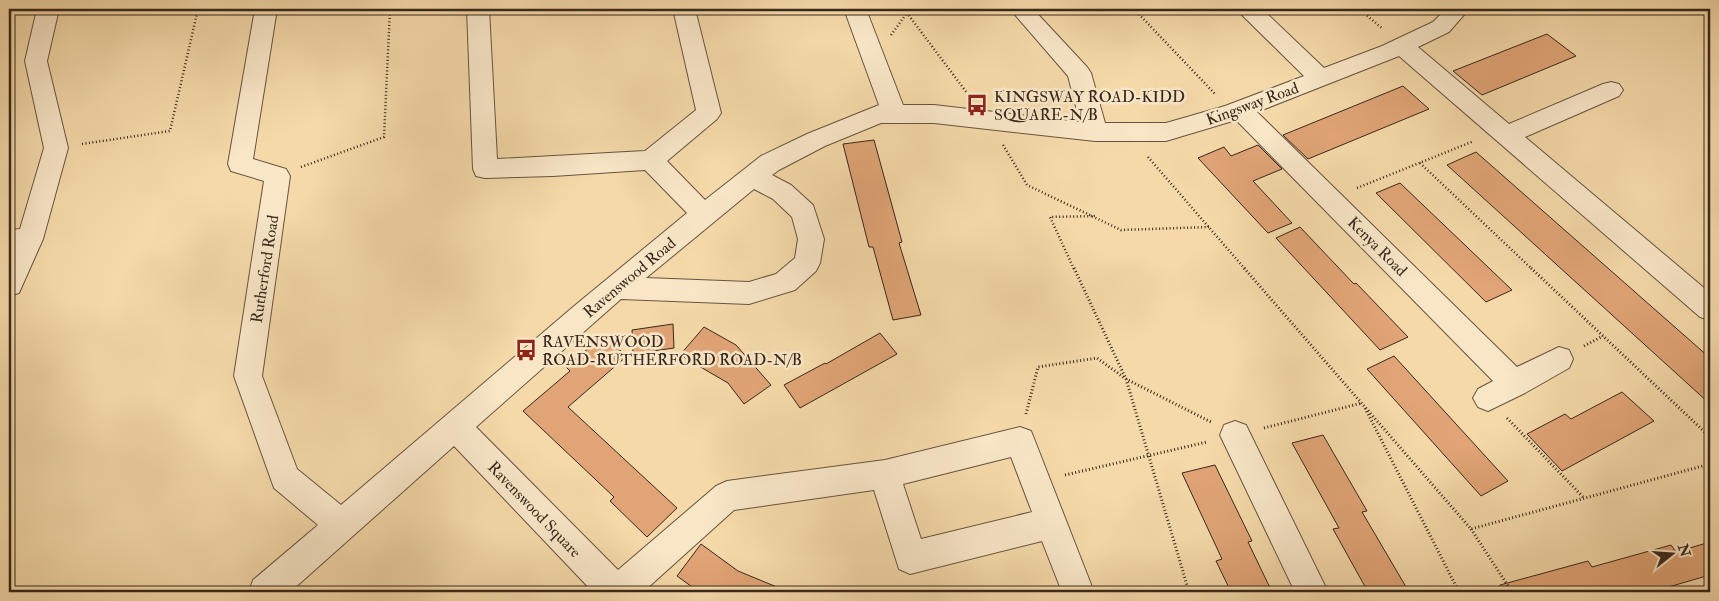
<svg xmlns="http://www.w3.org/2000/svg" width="1719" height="601" viewBox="0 0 1719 601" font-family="'IM FELL Double Pica',serif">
<rect width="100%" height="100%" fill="#f5d9a9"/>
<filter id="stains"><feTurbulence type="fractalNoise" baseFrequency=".004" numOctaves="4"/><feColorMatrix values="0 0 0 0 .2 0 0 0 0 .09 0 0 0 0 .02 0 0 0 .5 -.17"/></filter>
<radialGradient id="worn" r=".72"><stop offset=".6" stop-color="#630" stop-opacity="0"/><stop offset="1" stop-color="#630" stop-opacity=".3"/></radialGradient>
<path fill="#e0a476" stroke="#38281d" d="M1547,34L1576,56L1482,95L1453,71Z
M1403,86L1429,109L1308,159L1283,135Z
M874,140L902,242L899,243L921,315L893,320L873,247H869L843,144Z
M1258,145L1282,169L1253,181L1292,223L1268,233L1198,158L1224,147L1231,156Z
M1476,152L1710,358V404L1447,165Z
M1400,183L1512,290L1486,302L1376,193Z
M1300,227L1354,284L1356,283L1408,337L1380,350L1276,238Z
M673,324L674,348L633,354L632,330Z
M704,327L736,345L771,385L744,404L728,383L680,355Z
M880,333L897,354L800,408L784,385L825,363L826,364Z
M603,336L627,356L568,407L677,508L647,537L610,501L614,497L523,411L570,371L566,367Z
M1394,356L1508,481L1481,496L1367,369Z
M1622,392L1654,421L1562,471L1527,434L1565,414L1571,419Z
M1323,435L1367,511L1362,512L1409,592H1368L1333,529L1339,528L1292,443Z
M1215,465L1252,541L1248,542L1272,592H1231L1216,561L1222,559L1182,473Z
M1710,542V575L1651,592H1501L1500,585L1588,561L1592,567L1671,545L1676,552Z
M701,544L738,571L789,592H699L677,576Z"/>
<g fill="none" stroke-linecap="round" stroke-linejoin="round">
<g stroke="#675440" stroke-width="2">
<path id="minor" d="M37,9H59L47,61L68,148L43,239L19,293L9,296V256L12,250H9V230L20,229L44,148L25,61Z
M255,9H277L253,159L286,169L290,176L262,376L297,469L341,505L573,307L687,213L645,170L553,176L485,178L476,176L473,169L467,9H489L497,159L645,151L696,110L673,9H695L721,113L717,119L667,161L705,200L761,156L807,134L879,105L844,9H866L903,105H934L1080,122L1068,76L1010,9H1033L1087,67L1091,73L1105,123H1166L1225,106L1304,76L1241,14L1238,9H1262L1324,68L1382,46L1433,22L1446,9H1469L1449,32L1418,47L1509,124L1603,84L1611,82L1619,84L1623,90L1619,96L1525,137L1710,293V320L1700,317L1399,56L1257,112L1517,367L1559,347L1569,350L1573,359L1569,368L1525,393L1488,411L1478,407L1473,398L1478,389L1493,381L1236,120L1166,141H1095L934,123H881L825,146L779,170L772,175L791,185L813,205L824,239L820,263L816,271L795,290L749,304L621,299L476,427L618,570L716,486L727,481L885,460L1020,427L1031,431L1035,441L1094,592H1062L1042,541L910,574L899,569L874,490L734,510L643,592H593L454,446L290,592H249L253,580L318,525L274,488L234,376L264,181L231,171L228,164ZM754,189L773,199L792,217L798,239L795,258L776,274L749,282L646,278ZM1011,457L1032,512L921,539L903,484Z
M1235,421L1246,425L1328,592H1295L1220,435L1224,425Z"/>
</g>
<path stroke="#38281d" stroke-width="2.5" stroke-dasharray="1 2.5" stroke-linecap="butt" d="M906,9L907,13L967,93
M1134,9L1215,94
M1359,9L1383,29
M891,35L907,13
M82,144L170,131L198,9
M1003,145L1027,185L1121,230L1209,227
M1148,157L1245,269
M1420,163L1532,269
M301,167L384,137L390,9
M1357,188L1474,141
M1074,269L1050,217L1095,216"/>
<path stroke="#38281d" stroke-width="3" stroke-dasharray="1 2.5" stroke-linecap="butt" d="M1074,268L1126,379L1189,592
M1244,268L1471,529L1710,464
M1531,268L1710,437
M1584,346L1603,336
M1365,408L1459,592
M1026,414L1038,367L1097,358L1126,379L1211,422
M1507,418L1584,498
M1264,428L1362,403
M1065,475L1207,442
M1471,529L1512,592"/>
<use href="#minor" fill="#f8e6c7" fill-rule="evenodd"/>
</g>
<defs>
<g id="bus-bare" transform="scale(1.725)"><path d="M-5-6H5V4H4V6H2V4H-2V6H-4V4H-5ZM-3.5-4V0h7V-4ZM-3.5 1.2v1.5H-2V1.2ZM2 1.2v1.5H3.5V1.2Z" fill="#8f2418" stroke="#f8e6c7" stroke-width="2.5" paint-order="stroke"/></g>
</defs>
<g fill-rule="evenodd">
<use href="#bus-bare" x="977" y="105"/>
<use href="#bus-bare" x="526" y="350"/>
</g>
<g text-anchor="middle" stroke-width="5" stroke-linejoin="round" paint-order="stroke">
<g font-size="16" fill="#38281d" stroke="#f8e6c7" text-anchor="start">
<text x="994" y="102">KINGSWAY ROAD-KIDD<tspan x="994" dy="18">SQUARE-N/B</tspan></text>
<text x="542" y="347">RAVENSWOOD<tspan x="542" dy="18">ROAD-RUTHERFORD ROAD-N/B</tspan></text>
</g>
<g font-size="16" fill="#38281d" stroke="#f8e6c7">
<text transform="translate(1252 103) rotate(-20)" y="6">Kingsway Road</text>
<text transform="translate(1378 246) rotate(45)" y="6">Kenya Road</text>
<text transform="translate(264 269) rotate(-81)" y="6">Rutherford Road</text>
<text transform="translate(629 277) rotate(-40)" y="6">Ravenswood Road</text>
<text transform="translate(535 509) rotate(46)" y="6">Ravenswood Square</text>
</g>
</g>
<rect width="1719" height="601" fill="none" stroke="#f5d9a9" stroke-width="30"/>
<rect x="10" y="10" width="1699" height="581" fill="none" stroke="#38281d" stroke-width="2.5"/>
<rect x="15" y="15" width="1689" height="571" fill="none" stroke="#38281d"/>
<g transform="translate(1672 554) rotate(73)" stroke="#f8e6c7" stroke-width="4" paint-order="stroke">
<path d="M0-4L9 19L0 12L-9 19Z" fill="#38281d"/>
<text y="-8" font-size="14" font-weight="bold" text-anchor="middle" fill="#38281d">N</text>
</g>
<rect width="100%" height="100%" filter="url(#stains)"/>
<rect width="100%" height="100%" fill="url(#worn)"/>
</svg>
